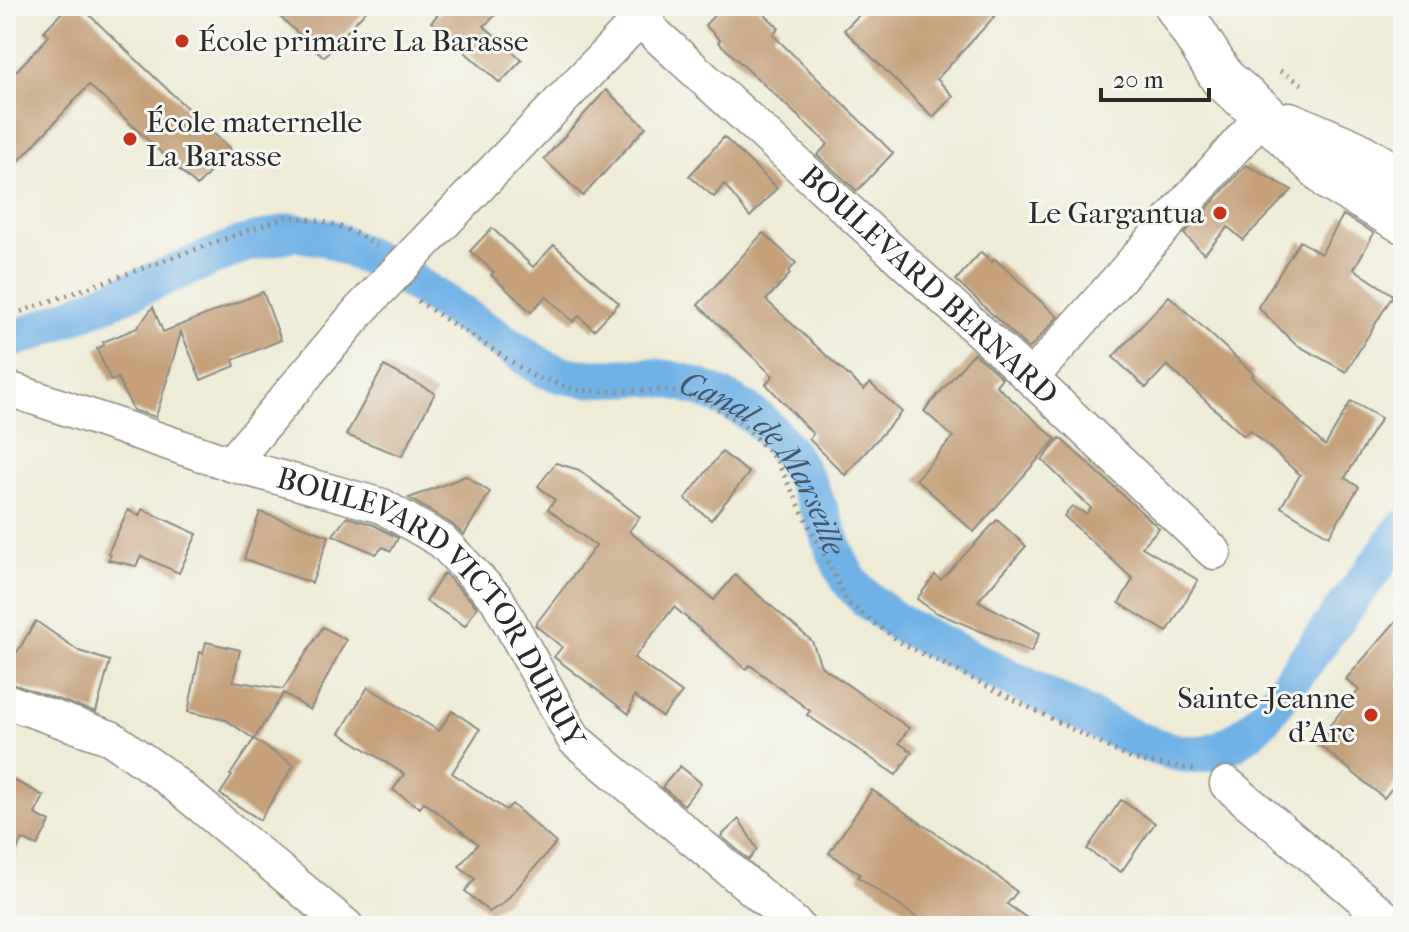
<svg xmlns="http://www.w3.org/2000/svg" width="1409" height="932" viewBox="0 0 1409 932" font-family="'IM FELL French Canon',serif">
<rect width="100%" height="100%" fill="#f6f6f2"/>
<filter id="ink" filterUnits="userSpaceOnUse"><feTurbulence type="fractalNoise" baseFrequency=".0125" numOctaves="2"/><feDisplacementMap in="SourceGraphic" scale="16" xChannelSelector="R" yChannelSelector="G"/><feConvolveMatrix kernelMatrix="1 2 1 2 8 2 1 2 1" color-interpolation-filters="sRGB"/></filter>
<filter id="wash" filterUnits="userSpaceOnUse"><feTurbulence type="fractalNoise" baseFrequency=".006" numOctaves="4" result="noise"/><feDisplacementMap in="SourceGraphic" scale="32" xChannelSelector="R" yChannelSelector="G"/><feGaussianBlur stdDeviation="1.8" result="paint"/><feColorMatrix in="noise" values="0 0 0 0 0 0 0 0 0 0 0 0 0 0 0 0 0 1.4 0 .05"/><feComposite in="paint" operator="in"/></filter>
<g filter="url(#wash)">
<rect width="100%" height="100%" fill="#eeebd6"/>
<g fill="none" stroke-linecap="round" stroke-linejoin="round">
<path stroke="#71b2e6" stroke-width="38" id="s1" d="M6,341L31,333L241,245L293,232L328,238L391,268L545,369C583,384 610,376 648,377C680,378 707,390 735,404C781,428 807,477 825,524C833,544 839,567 853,585C866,601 884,612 900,624L1128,736C1187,760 1216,766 1264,717L1403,529"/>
</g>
<g id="blocks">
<path fill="#c5a079" d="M68,6H80L231,150L197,186L89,85L6,175V82L49,36L44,31Z
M268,6H370L324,57Z
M446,6H505L484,26L522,60L500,83L431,22Z
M723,6H756L779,28L773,35L893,153L857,191L817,155L828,144L718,42L720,40L705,25Z
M868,6H1004L937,79L953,96L933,117L844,30Z
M606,90L646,127L583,196L544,159Z
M724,137L777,188L750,217L724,184L714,197L689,176Z
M1246,165L1292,190L1243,240L1228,227L1204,254L1184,234Z
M1343,215L1374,233L1354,269L1393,295L1346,372L1295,344L1258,307L1300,241L1321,254Z
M492,228L533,267L554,245L619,303L594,330L579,316L573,322L546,296L531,312L491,275L494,272L470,251Z
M763,233L796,263L788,272L790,274L766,300L864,390L870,383L902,412L845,475L809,439L813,434L766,384L773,376L698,305Z
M981,252L992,262L995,259L1058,317L1029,349L956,280Z
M263,292L281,340L233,360L235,366L201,380L181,332L156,417L133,410L118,378L111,381L97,349L104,345L103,342L137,328L153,307L163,332Z
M1169,296L1254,374L1252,376L1325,446L1351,401L1381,418L1345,478L1359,487L1329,536L1281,507L1300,475L1250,430L1244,436L1167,365L1146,388L1113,357Z
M974,353L1002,378L996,385L1000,389L1056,439L974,532L916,479L953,437L924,411Z
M384,366L435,393L402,456L346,435Z
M1060,438L1159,528L1142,547L1198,580L1167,632L1119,603L1133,579L1064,516L1072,506L1086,514L1091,508L1042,460Z
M722,452L749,473L711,520L685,499Z
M556,463L579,470L640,517L629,531L714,600L735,575L812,641L821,666L909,728L899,743L912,752L896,775L807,715L810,711L750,665L746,669L674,607L634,658L682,693L662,717L634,696L629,714L554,657L562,647L535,625L596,546L548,509L555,500L538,486Z
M466,476L490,492L464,535L452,524L409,498Z
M142,509L197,534L179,573L141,556L136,566L108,560L111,555L108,553L128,510L139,516Z
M260,512L329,536L312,583L244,559Z
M347,517L374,525L398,538L391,551L383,547L376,554L333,535Z
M997,520L1026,546L978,601L1040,633L1031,652L935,612L917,599L935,575L941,580Z
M444,573L477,607L465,626L426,601Z
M1403,613V774L1384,798L1316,742L1359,690L1346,679Z
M36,621L79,651L110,661L96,712L6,682V670Z
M323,627L346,640L310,710L284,693L254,739L226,720L188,712L200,652L203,653L206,642L240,650L233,681L283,689Z
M368,687L439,731L452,711L480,729L452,773L506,810L512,804L556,843L504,903L489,912L465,891L475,879L459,866L478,844L424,802L420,808L393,790L404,774L340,733Z
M254,739L294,765L260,820L220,794L232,776L230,775Z
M680,766L701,783L684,805L662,787Z
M6,776L44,796L35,814L50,822L37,846L22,839L6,871Z
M872,790L987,868L1017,892L1007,904L1038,926H929L858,877L860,874L829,853Z
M1121,800L1155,823L1121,872L1087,849Z
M739,819L757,849L749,860L721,836Z"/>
</g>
</g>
<g filter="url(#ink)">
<use href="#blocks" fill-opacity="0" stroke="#8c8b80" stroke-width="2"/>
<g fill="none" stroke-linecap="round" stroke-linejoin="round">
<g stroke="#8c8b80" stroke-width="37">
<g id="minor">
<path id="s2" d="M640,20L1031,378L1214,552"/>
<path d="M1031,378L1264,114"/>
<path id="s3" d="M6,388L231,464L382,506L442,541L497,599L574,739L797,926"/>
<path d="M231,464L361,309L652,6"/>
<path d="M6,701L111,738L164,775L346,926"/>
<path d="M1227,784L1395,926"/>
</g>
</g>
<g stroke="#8c8b80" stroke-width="47">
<path id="secondary" d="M1177,6L1223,79L1264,114L1332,180L1403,221
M1289,124L1354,152L1403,181"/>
</g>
<path stroke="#8c8b80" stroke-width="5" stroke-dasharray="2 6" stroke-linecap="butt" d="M1280,71L1302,84
M418,301L533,376L580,391L669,390L705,401L744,425L777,461L848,603L900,642L1131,759L1197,770
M6,317L286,217C322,219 346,226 377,245"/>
<use href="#minor" stroke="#fff" stroke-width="34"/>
<use href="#secondary" stroke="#fff" stroke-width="44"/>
</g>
</g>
<g fill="#c8321e" stroke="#f6f6f2" stroke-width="3">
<circle cx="182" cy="41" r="8"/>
<circle cx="130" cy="139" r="8"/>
<circle cx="1220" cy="213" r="8"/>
<circle cx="1371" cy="715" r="8"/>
</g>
<g text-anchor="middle" stroke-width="6" stroke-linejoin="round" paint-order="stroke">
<g font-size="30" fill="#2b2b2b" stroke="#f6f6f2" text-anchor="start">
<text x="198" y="51">École primaire La Barasse</text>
<text x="146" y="132">École maternelle<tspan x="146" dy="34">La Barasse</tspan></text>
<text x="1204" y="223" text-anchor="end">Le Gargantua</text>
<text x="1355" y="708" text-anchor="end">Sainte-Jeanne<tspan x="1355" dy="34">d'Arc</tspan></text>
</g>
<g font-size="30" fill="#2b2b2b" stroke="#f6f6f2">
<text dy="10" stroke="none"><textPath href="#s2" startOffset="392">BOULEVARD BERNARD</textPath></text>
<text dy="10" stroke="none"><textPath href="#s3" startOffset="498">BOULEVARD VICTOR DURUY</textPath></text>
</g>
<g font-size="32" font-style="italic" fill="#445a6c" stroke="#f6f6f2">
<text dy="11" stroke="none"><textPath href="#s1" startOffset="856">Canal de Marseille</textPath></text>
</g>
</g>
<rect width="1409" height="932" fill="none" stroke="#f6f6f2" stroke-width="32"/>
<path d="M1101 88v12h108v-12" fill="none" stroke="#2b2b2b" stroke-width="4"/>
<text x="1113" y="88" font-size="24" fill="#2b2b2b" stroke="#f6f6f2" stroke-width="6" paint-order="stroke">20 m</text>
</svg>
